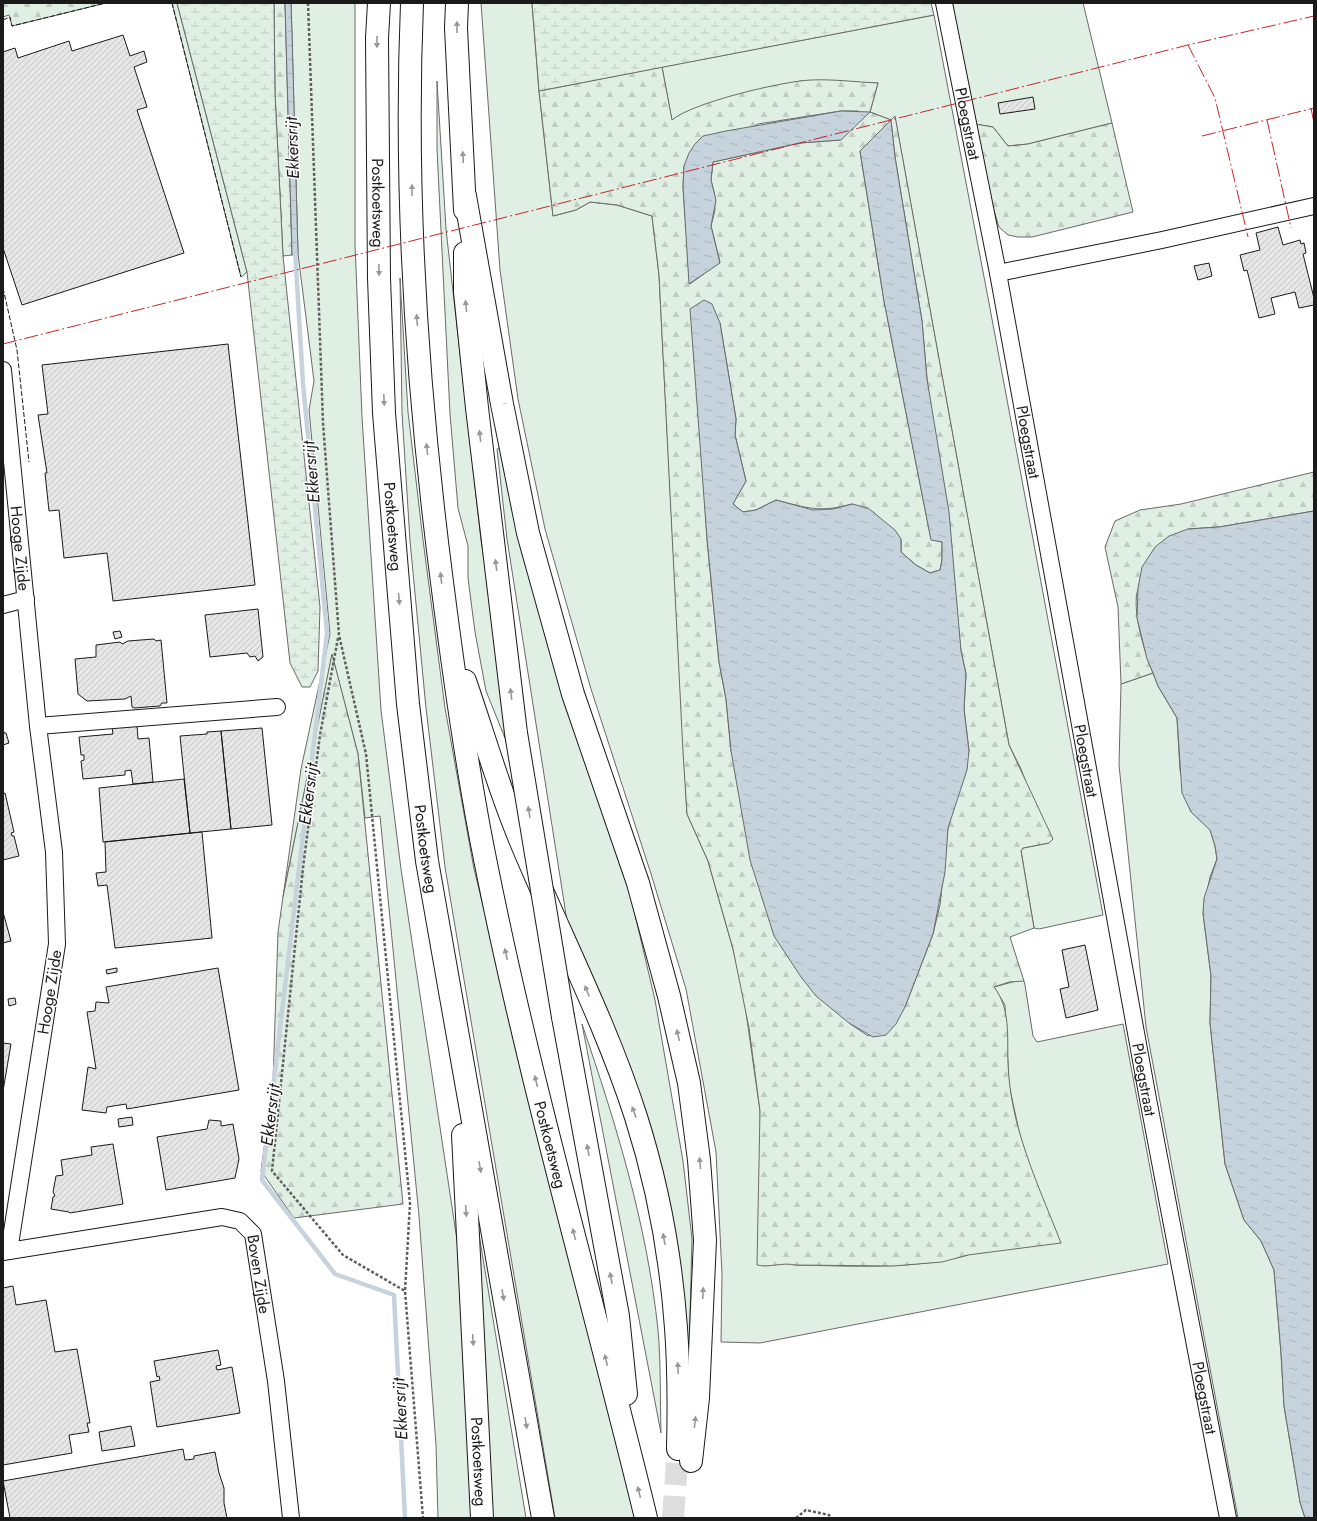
<svg xmlns="http://www.w3.org/2000/svg" width="1317" height="1521" viewBox="0 0 1317 1521" font-family="Jost,sans-serif">
<defs>
<pattern id="forest-firs" width="22" height="20" patternUnits="userSpaceOnUse"><rect width="22" height="20" fill="#e0efe3"/><path d="M5 1l3.5 6h-7zM16 11l3.5 6h-7z" fill="#c0ccc2"/></pattern>
<pattern id="wetland-marsh" width="20" height="14" patternUnits="userSpaceOnUse"><rect width="20" height="14" fill="#e0efe3"/><path d="M1 5h8M5 5V1M11 12h8M15 12V8" fill="none" stroke="#c0ccc2"/></pattern>
<pattern id="water-ripples" width="26" height="14" patternUnits="userSpaceOnUse"><rect width="26" height="14" fill="#c6d2dc"/><path d="M2 4q2-2 4 0t4 0M15 11q2-2 4 0t4 0" fill="none" stroke="#aab4bc"/></pattern>
<pattern id="building-hatch" width="6" height="6" patternUnits="userSpaceOnUse"><rect width="6" height="6" fill="#e6e6e6"/><path d="M-1 1l2-2M0 6l6-6M5 7l2-2" fill="none" stroke="#c5c5c5"/></pattern>
</defs>
<rect width="100%" height="100%" fill="#fff"/>
<path fill="#e0efe3" stroke="#6a6a6a" d="M172,3H177L247,272L241,277Z
M291,3H355V244L362,417L381,710L401,869L460,1260L464,1303L471,1518H438L436,1445L419,1216L380,816L365,818L358,754L332,655L283,897L301,769L330,634L309,410L314,381L298,254Z
M481,3H532L539,91L553,216L576,210L590,202L617,205L652,216L659,275L687,814L708,861L733,949L743,991L760,1111L764,1266L787,1263L795,1265C853,1266 912,1270 968,1255L1021,1140L1009,1085L1005,1005L994,987L1020,980L1024,981L1025,985L1033,1036L1037,1042L1123,1024L1168,1264L760,1343L721,1342L722,1274L716,1152L686,989L652,877L591,689L545,529L518,399L500,270Z
M952,3H1083L1112,123L1028,144L1008,146L993,127L975,124Z
M934,15L989,303L1103,915L1039,929L1034,928L1021,851L1023,848L1049,843L1021,769L1009,745L895,117L891,120L870,112L878,83L801,81L768,88L672,121L662,67Z
M437,81L446,229L481,540L495,630L509,748L486,691L475,632L468,578V546L458,508L450,414L437,149Z
M400,278L408,412L423,540L445,708L474,869L635,1518H555L445,867L426,708L410,541L402,413Z
M500,447L628,885L655,1000L683,1161L692,1239L689,1354L683,1328L676,1241L567,921L507,539L497,449Z
M1153,673L1158,686L1177,718L1180,770L1191,812L1210,829L1215,846L1217,859L1210,877L1203,913L1211,976L1210,1023L1225,1164L1244,1220L1261,1241L1274,1270L1281,1353L1284,1406L1300,1502L1305,1518H1238L1146,1027L1119,765L1121,684Z
M582,1024C616,1124 647,1224 658,1330C661,1364 660,1399 661,1433Z
M472,1192L526,1518H490Z"/>
<path fill="url(#forest-firs)" stroke="#6a6a6a" fill-rule="evenodd" d="M3,3H106L12,26L9,15L3,17Z
M274,3H285L292,255L283,256L275,93Z
M662,67L672,120C691,103 783,81 811,80C833,79 856,82 878,83L870,112L891,120L895,116L1009,745L1053,839L1049,843L1023,848L1021,851L1034,928L1010,937L1024,981L1009,982L994,987C1011,1009 1007,1037 1008,1063C1010,1127 1038,1184 1061,1243L968,1255L942,1262L893,1266L795,1265C782,1262 770,1268 757,1265L760,1111L749,1028L733,949L708,861L687,814L683,752L659,275L652,216L617,205L590,202L576,210L553,216L539,91ZM841,111H858L840,140L800,143L713,162L711,180L714,192L715,210L711,226L720,262L690,284L683,187L684,166L758,124ZM891,121L895,157L922,321L927,379L961,651L966,674L964,709L969,751L948,828L940,905L933,934L905,1007L868,1036L849,1023L731,751L726,699L719,662L707,539L702,452L720,323L736,419L735,435L746,481L733,504L743,512L756,510L776,500C807,508 820,513 852,504L901,539V552L916,565L930,573L940,570L942,560V542L931,539L884,301L860,151Z
M1112,123L1133,212L1032,237H1018L1008,235L999,227L991,201L975,124L993,127L1008,146L1028,144Z
M1314,472V511L1219,527L1188,529C1179,539 1140,581 1138,589C1131,610 1145,653 1153,673L1121,684L1118,607L1105,547L1115,521L1140,510L1181,504Z
M332,654L358,754L403,1204L294,1218L261,1171L273,1081L278,932L283,897Z"/>
<path fill="url(#wetland-marsh)" stroke="#6a6a6a" d="M177,3H274L275,93L283,256L320,607L318,671L310,687H302L290,663L247,272Z
M532,3H931L934,15L539,91Z"/>
<path fill="url(#water-ripples)" stroke="#6a6a6a" d="M285,3H291L292,32L298,254L292,255Z
M841,111L870,112L841,140L800,143L713,162L711,180L716,200L711,226L720,263L689,284L683,187L684,166L689,153L695,144L703,136L726,131Z
M891,120L895,157L922,321L927,379L949,512L961,651L966,674L964,709L969,751L967,770L948,828L945,872L933,934L905,1007L896,1024L886,1035L873,1037L849,1023L816,996L801,977L774,936L750,860L731,751L726,699L719,662L707,539L690,309L704,300L712,304L720,323L736,419L735,435L746,481L733,504L743,512L756,510L776,500L813,510L833,509L852,504L868,508L895,530L901,539V552L916,565L930,573L940,570L942,560V542L931,540L884,301L860,151Z
M1314,511V1518H1305L1300,1502L1284,1406L1281,1353L1274,1270L1261,1241L1244,1220L1225,1164L1210,1023L1211,976L1203,913L1204,898L1217,859L1215,846L1210,830L1191,812L1182,793L1177,718L1158,686L1153,673L1147,659L1137,618L1138,588L1142,567L1155,547L1169,536L1188,529L1219,527Z"/>
<g fill="none" stroke-linecap="round" stroke-linejoin="round">
<path stroke="#c6d2dc" stroke-width="4.5" d="M295,249L303,384L327,633L262,1180L335,1274L394,1295L405,1518"/>
</g>
<path fill="url(#building-hatch)" stroke="#1a1a1a" d="M123,35L130,56L144,51L147,62L134,67L147,107L137,110L184,253L22,305L3,248V52L15,48L18,58L69,41L72,51Z
M1033,97L1035,109L1000,114L998,103Z
M1278,227L1283,245L1300,240L1301,244L1304,243L1306,253L1303,254L1314,298V305L1299,308L1295,292L1271,298L1275,314L1259,318L1247,270L1244,271L1240,255L1260,250L1256,233Z
M1209,263L1212,276L1198,280L1194,266Z
M228,344L255,585L113,601L107,553L64,558L59,510L49,511L45,473H47L38,415L48,414L42,365Z
M258,609L263,657L258,661L255,656L250,657L247,653L210,657L205,615Z
M120,631L122,637L115,639L113,632Z
M154,639L156,641L161,640L167,703H162L160,706L134,708L132,707L131,696L125,699L87,701L78,694L75,659L96,657V645L120,642L122,644L128,641Z
M137,725L138,739L149,738L153,782L133,784L131,770L125,771V775L83,779L81,761L84,760V755H81L79,737L113,734L112,727Z
M262,728L272,825L231,829L221,731Z
M3,729L4,733H6L9,743L3,745Z
M221,731L231,829L190,833L180,736L207,734V732Z
M184,779L190,833L103,842L99,788Z
M5,793L14,832L11,833L12,836H14L19,856L3,860V794Z
M202,832L212,938L115,948L107,885L98,886L96,873L106,872L105,842Z
M3,912L11,941L3,943Z
M1085,945L1098,1010L1066,1018L1060,989L1069,987L1062,950Z
M117,968V972L107,974L106,970Z
M218,968L239,1090L127,1109L126,1104L107,1107L106,1113L82,1110L88,1067L96,1069L87,1012L95,1011L96,1002L109,1003L106,987Z
M15,998L16,1004L9,1006L8,999Z
M3,1043L11,1044L3,1091Z
M132,1117L133,1125L119,1127L118,1119Z
M209,1120L221,1121V1126L233,1124L239,1159L235,1178L166,1190L157,1137L207,1129Z
M113,1144L123,1204L70,1213L69,1212L51,1209L53,1197L55,1196L53,1192L56,1176L63,1175L61,1160L92,1155L91,1147Z
M13,1286L16,1305L46,1300L55,1352L77,1349L90,1423H87L89,1432L69,1435L72,1453L3,1465V1288Z
M218,1350L221,1365L216,1366L217,1370L232,1367L240,1413L157,1427L150,1382L160,1380L159,1376L157,1377L154,1361Z
M131,1426L135,1446L102,1451L99,1432Z
M183,1449L185,1460L194,1459V1456L215,1452L219,1473L224,1488V1503L227,1518H10L3,1481Z"/>
<g fill="none" stroke-linecap="round" stroke-linejoin="round">
<path stroke="#ddd" stroke-width="22" stroke-dasharray="22 11" stroke-linecap="butt" d="M673,1518L678,1449"/>
<g stroke="#1a1a1a" stroke-width="18">
<g id="minor">
<path id="s1" d="M944,3L998,273L1148,1099L1228,1518"/>
<path d="M998,273L1162,240L1314,206"/>
<path id="s2" d="M3,370L38,726L54,852L57,944L9,1251L3,1252"/>
<path d="M3,605L26,599"/>
<path d="M38,726L277,707"/>
<path id="s3" d="M9,1251L222,1217L240,1221L253,1234L276,1381L291,1518"/>
</g>
</g>
<g stroke="#1a1a1a" stroke-width="24">
<g id="highway">
<path id="s4" d="M379,3L377,38L379,278L384,413L408,704L427,861L543,1518"/>
<path id="s5" d="M412,3C404,196 417,390 442,582C454,676 467,771 486,864C530,1084 593,1300 646,1518"/>
<path d="M457,3L456,28L465,210"/>
<path d="M465,196L502,404L528,533L573,694L638,883L669,996L689,1083L699,1160L705,1240L698,1398L691,1461"/>
<path d="M465,253V292L477,408L516,733"/>
<path d="M465,681C485,739 502,799 527,856C564,943 607,1027 636,1117C657,1183 671,1258 676,1328C679,1368 679,1408 678,1449"/>
<path d="M563,1017L618,1316L626,1394"/>
<path id="s6" d="M463,1135L482,1518"/>
</g>
</g>
<path stroke="#5f5f5f" stroke-width="2.5" stroke-dasharray="3 2" stroke-linecap="butt" d="M308,3L323,423L339,635L366,754L410,1203L405,1291L423,1518
M338,638L320,735L303,868L272,1171L343,1255L405,1291
M796,1518L806,1510L829,1515L831,1518"/>
<use href="#minor" stroke="#fff" stroke-width="16"/>
<use href="#highway" stroke="#fff" stroke-width="22"/>
<g stroke="#1a1a1a" stroke-width="24" stroke-linecap="butt">
<path id="highway-bridge" d="M516,733L563,1017"/>
</g>
<use href="#highway-bridge" stroke="#fff" stroke-width="22"/>
<path stroke="#1a1a1a" stroke-width="1" stroke-dasharray="5 2" stroke-linecap="butt" d="M172,3L241,277
M3,20L10,17L12,26L106,3
M3,288L17,350L29,462"/>
<path stroke="#c62828" stroke-width="1" stroke-dasharray="14 3 2 3" stroke-linecap="butt" d="M1188,45L1215,98L1248,237
M1311,108L1314,123
M1267,120L1291,228
M1202,136L1314,108
M3,344L1188,45L1314,16"/>
</g>
<defs><path id="oneway-solid" d="M-6-.8H1V-3.2L6.5 0L1 3.2V.8H-6Z"/></defs>
<g fill="#989898">
<use href="#oneway-solid" transform="translate(457 27) rotate(-90)"/>
<use href="#oneway-solid" transform="translate(377 42) rotate(90)"/>
<use href="#oneway-solid" transform="translate(463 157) rotate(-93)"/>
<use href="#oneway-solid" transform="translate(412 190) rotate(-91)"/>
<use href="#oneway-solid" transform="translate(379 270) rotate(89)"/>
<use href="#oneway-solid" transform="translate(466 306) rotate(-96)"/>
<use href="#oneway-solid" transform="translate(417 320) rotate(-94)"/>
<use href="#oneway-solid" transform="translate(384 400) rotate(88)"/>
<use href="#oneway-solid" transform="translate(480 436) rotate(-97)"/>
<use href="#oneway-solid" transform="translate(427 449) rotate(-96)"/>
<use href="#oneway-solid" transform="translate(496 565) rotate(-97)"/>
<use href="#oneway-solid" transform="translate(441 578) rotate(-97)"/>
<use href="#oneway-solid" transform="translate(399 599) rotate(85)"/>
<use href="#oneway-solid" transform="translate(511 694) rotate(-97)"/>
<use href="#oneway-solid" transform="translate(529 812) rotate(-99)"/>
<use href="#oneway-solid" transform="translate(506 954) rotate(-103)"/>
<use href="#oneway-solid" transform="translate(587 991) rotate(-112)"/>
<use href="#oneway-solid" transform="translate(678 1035) rotate(-103)"/>
<use href="#oneway-solid" transform="translate(536 1081) rotate(-104)"/>
<use href="#oneway-solid" transform="translate(634 1112) rotate(-110)"/>
<use href="#oneway-solid" transform="translate(588 1150) rotate(-100)"/>
<use href="#oneway-solid" transform="translate(700 1163) rotate(-95)"/>
<use href="#oneway-solid" transform="translate(480 1167) rotate(80)"/>
<use href="#oneway-solid" transform="translate(466 1211) rotate(87)"/>
<use href="#oneway-solid" transform="translate(574 1234) rotate(-104)"/>
<use href="#oneway-solid" transform="translate(664 1239) rotate(-100)"/>
<use href="#oneway-solid" transform="translate(611 1278) rotate(-101)"/>
<use href="#oneway-solid" transform="translate(703 1293) rotate(-88)"/>
<use href="#oneway-solid" transform="translate(503 1295) rotate(80)"/>
<use href="#oneway-solid" transform="translate(473 1340) rotate(87)"/>
<use href="#oneway-solid" transform="translate(606 1360) rotate(-104)"/>
<use href="#oneway-solid" transform="translate(678 1368) rotate(-92)"/>
<use href="#oneway-solid" transform="translate(695 1422) rotate(-84)"/>
<use href="#oneway-solid" transform="translate(526 1423) rotate(80)"/>
<use href="#oneway-solid" transform="translate(639 1492) rotate(-104)"/>
</g>
<g text-anchor="middle" stroke-width="3" stroke-linejoin="round" paint-order="stroke">
<g font-size="16" fill="#1a1a1a" stroke="#fff">
<text dy="6" stroke="none"><textPath href="#s1" startOffset="123">Ploegstraat</textPath></text>
<text dy="6" stroke="none"><textPath href="#s4" startOffset="200">Postkoetsweg</textPath></text>
<text dy="6" stroke="none"><textPath href="#s1" startOffset="447">Ploegstraat</textPath></text>
<text dy="6" stroke="none"><textPath href="#s4" startOffset="524">Postkoetsweg</textPath></text>
<text dy="6" stroke="none"><textPath href="#s2" startOffset="179">Hooge Zijde</textPath></text>
<text dy="6" stroke="none"><textPath href="#s1" startOffset="771">Ploegstraat</textPath></text>
<text dy="6" stroke="none"><textPath href="#s4" startOffset="848">Postkoetsweg</textPath></text>
<text transform="translate(49 992) rotate(-81)" y="6">Hooge Zijde</text>
<text dy="6" stroke="none"><textPath href="#s1" startOffset="1095">Ploegstraat</textPath></text>
<text dy="6" stroke="none"><textPath href="#s5" startOffset="1154">Postkoetsweg</textPath></text>
<text dy="6" stroke="none"><textPath href="#s3" startOffset="293">Boven Zijde</textPath></text>
<text dy="6" stroke="none"><textPath href="#s1" startOffset="1419">Ploegstraat</textPath></text>
<text dy="6" stroke="none"><textPath href="#s6" startOffset="327">Postkoetsweg</textPath></text>
</g>
<g font-size="17" font-style="italic" fill="#1a1a1a" stroke="#fff">
<text transform="translate(292 148) rotate(-92)" y="6">Ekkersrijt</text>
<text transform="translate(311 472) rotate(-95)" y="6">Ekkersrijt</text>
<text transform="translate(308 794) rotate(-83)" y="6">Ekkersrijt</text>
<text transform="translate(270 1115) rotate(-83)" y="6">Ekkersrijt</text>
<text transform="translate(400 1409) rotate(-93)" y="6">Ekkersrijt</text>
</g>
</g>
<rect width="1317" height="1521" fill="none" stroke="#1a1a1a" stroke-width="8"/>
</svg>
